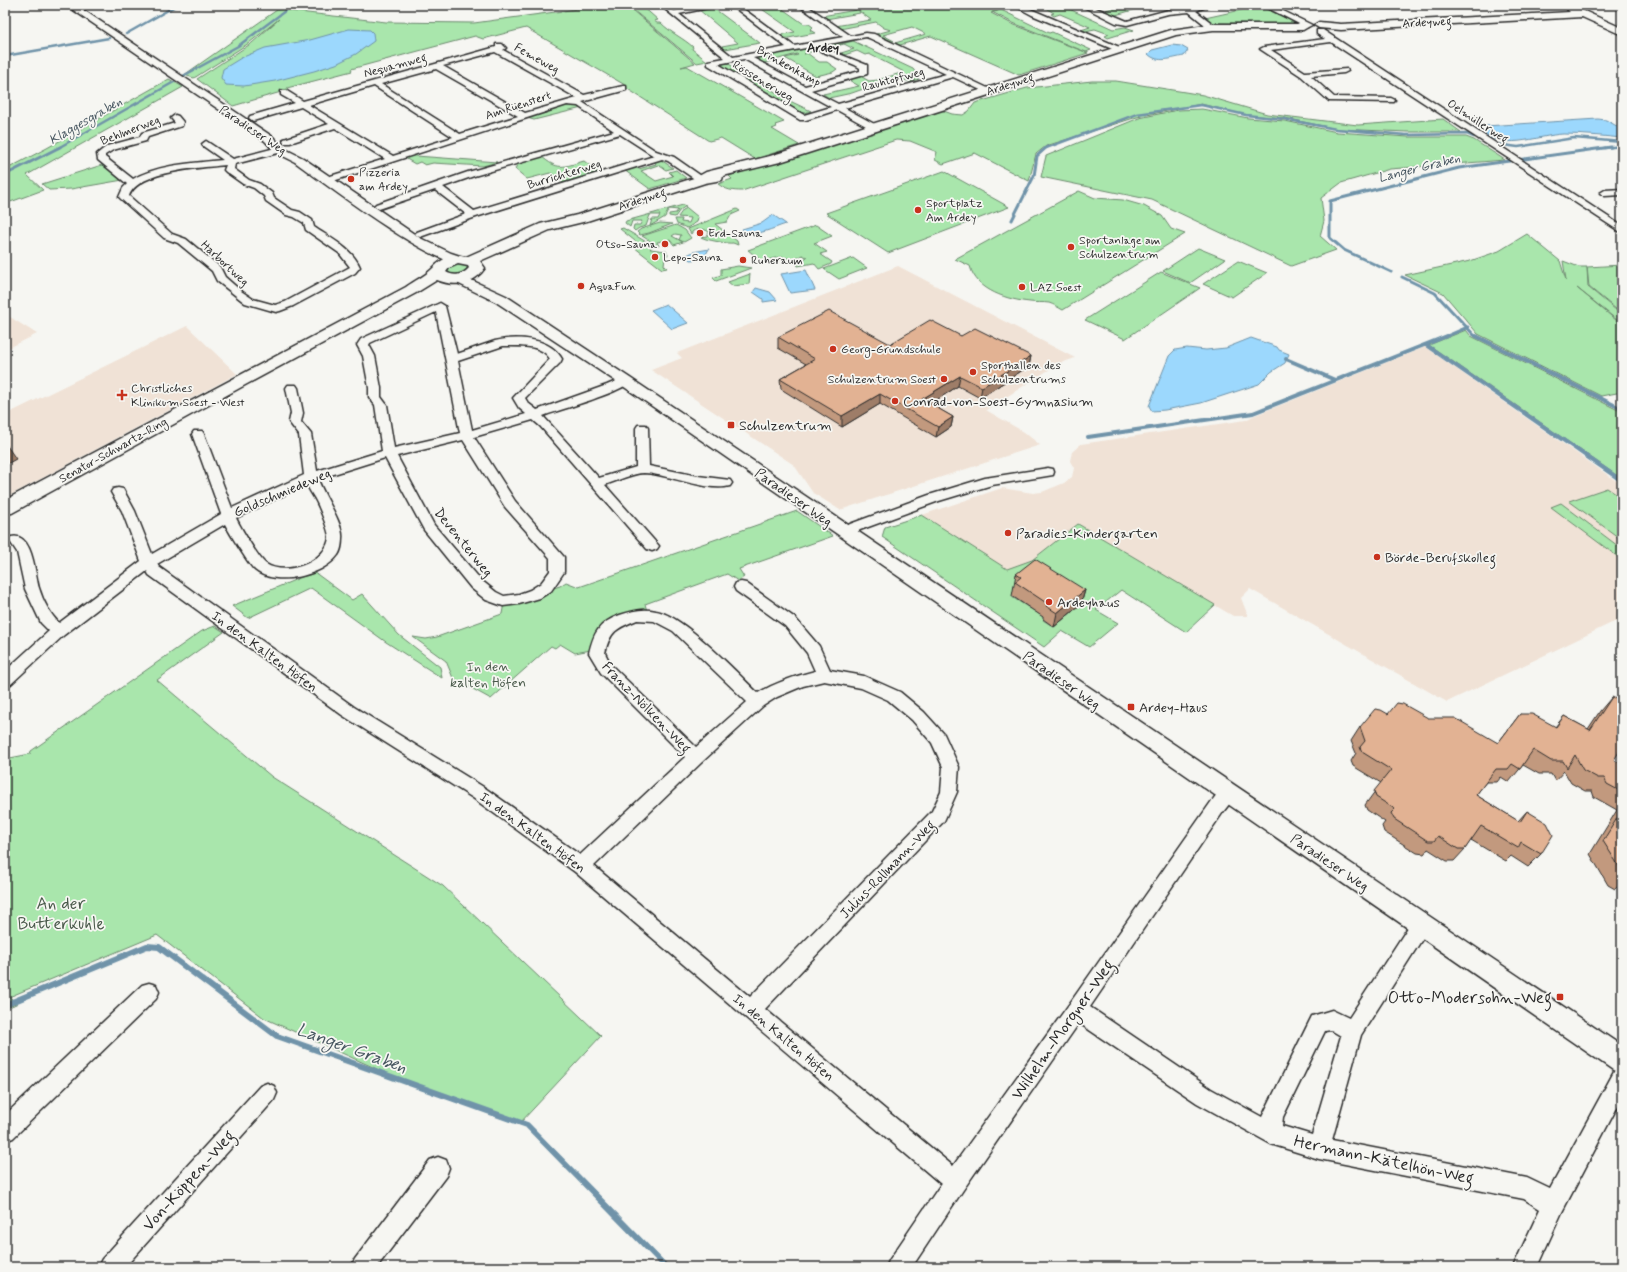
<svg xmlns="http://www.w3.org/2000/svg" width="1627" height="1272" viewBox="0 0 1627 1272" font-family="Mynerve,sans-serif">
<rect width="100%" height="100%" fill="#f6f6f2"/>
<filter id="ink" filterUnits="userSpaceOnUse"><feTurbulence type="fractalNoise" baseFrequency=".025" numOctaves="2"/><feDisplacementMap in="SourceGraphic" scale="8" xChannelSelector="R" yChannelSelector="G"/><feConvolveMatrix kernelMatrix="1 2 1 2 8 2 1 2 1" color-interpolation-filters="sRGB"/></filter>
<g filter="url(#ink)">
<path fill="#f0e2d6" d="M898,266L1075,358L1058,364L986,410L1024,432L1040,445L840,510L813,493L794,465L651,370L682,358L677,353Z
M10,317L37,334L5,350V319Z
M187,326L237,374L5,498V415Z
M1425,347L1622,485V618L1447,702L1250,589L1241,598L1248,616H1233L1078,524L1032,560L1007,570L922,515L1002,488L1033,493L1042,492L1064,483L1072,477L1074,468L1070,461L1072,452L1081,444L1246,420L1253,416Z"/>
<path fill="#a9e6ac" stroke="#6a886c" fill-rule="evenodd" d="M284,5H297L290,11L386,22L474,23L607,5H626L695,63L681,67L687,66L784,122L775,125L777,127L772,129L799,145L755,159L721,138L709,141L623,86L625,85L526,28L483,39L475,36L351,69L352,71L287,88L288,90L233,106L197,79L252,43L279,19L249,43L194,78L184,75Z
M627,5H641L658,20L654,21L657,23H661C671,33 683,38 693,47L692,49L707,61L697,63Z
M756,5H777L804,24H809L813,27L810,30L815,33L783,39L779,35L795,32Z
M849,5H1000L1006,8L991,13L1012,24L1088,53L1019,75L931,36L900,45L895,43L926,34L912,27L883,35L894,41H892L876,34L891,30L884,28L876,22L840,29L835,26L871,20L859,11L860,13L826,19L822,16L856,10Z
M1040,5H1055L1067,8L1113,29L1125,27L1134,30L1108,38L1105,36L1109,34L1095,29L1085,31L1081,30L1090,27L1060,14L1054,16L1051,14L1054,13Z
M1123,5H1151L1112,16L1105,13L1108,12L1106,10Z
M1259,6L1299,24L1213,23L1205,18Z
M712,7L760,43L725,49L722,46L738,43L698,9Z
M1001,10L1049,33L1052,32L1091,50L1086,52L1013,23L992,12Z
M865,37L834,46L853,41L913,69L916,73L911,75L919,79L910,82L897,77L852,93L829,98L823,94L859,86L847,79L865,74L867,75L862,77L869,81L878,80L904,72L869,54L865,55L857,51L844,55L841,53L854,49L844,44L833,47L838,51L831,52L819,46Z
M810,46L817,50L804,54L807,53L819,62H827L837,69L833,72L816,76L785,58L798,55L797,54L764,63L755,58L763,54L766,56L777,54L775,52L788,50L790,52L802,49L800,47Z
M727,63L792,102L811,111L804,113L795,109L718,65Z
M169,79L183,87L27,175L43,190L5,204V170L47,148Z
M1092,81H1116L1185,92L1203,95L1267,114L1358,125L1443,119L1461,132H1408L1337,129L1285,118L1246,115L1201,104L1137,117L1046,146L1036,154L1029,181L975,153L943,164L935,160L937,152L910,141L896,140L742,191C732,191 726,190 718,184L732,179L729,176L941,110L952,114L963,115L969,111L975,103L1027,88Z
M571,104H575L582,108L534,120L527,118Z
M1202,109L1248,118L1285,121L1337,132L1408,137H1466L1474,140L1505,160L1390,169L1341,183L1321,198L1324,221L1320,236L1336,250L1291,266L1152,200L1041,177L1046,156L1139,118L1178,110Z
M412,154L416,156L497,162L483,166L433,163L425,165L420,162L415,164L403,157Z
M541,156C558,171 563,167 584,161L601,174L565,184L550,173L527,179L515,169L518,163Z
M661,160L673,168L666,170L658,165L641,171L656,181L673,176L669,172L676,170L686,178L650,189L624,170L636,167L639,169L656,164L654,161Z
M105,164L123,180L71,189L49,190L42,184Z
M944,171L1009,207L888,253L826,213Z
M1079,191L1095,198L1123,200L1144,206L1162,216L1171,229L1185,234L1063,310C1059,308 1053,304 1049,303C1043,302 1036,303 1030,302C1009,300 976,291 970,266L955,259Z
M683,205L686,206L680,210L675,217L669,216V214L676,213L678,210L669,209L665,217L650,226L652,219H658L660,215H650L646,226L639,228L635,231L633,229L634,225H640L642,221H632L630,227L625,223L626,221Z
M687,208L698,217L697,222L687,228L677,224L675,219H682L681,222L689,223L691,218L678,217L683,210Z
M737,209L740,211L731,215L727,222L715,224L737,241L738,245L733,243C729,244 705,240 701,237L707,236L709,232C704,228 698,229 693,231L691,234L688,229Z
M660,223L672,224L649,233L640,235L637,232L641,229Z
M676,225L685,230L691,238L684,242L679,240L681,235L675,234L672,236L683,242L674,245L670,240L657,242L659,246H658L642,236Z
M816,225L832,236L814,243L827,252L820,254L832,262L831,264L819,269L814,263L798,266L797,264L807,257L802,255L793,261C783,254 774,258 763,262L748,250Z
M623,228L653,246L650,249L666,251L668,255L665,256L664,265L667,268L662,269L634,247L640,245L620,229Z
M1527,234L1560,261L1566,280L1563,261L1579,267H1587L1588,287L1622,315V324L1577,288L1622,325V392L1601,396L1478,334L1443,293L1405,275L1470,261L1499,251Z
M1198,248L1225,259L1190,283L1163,271Z
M853,258L867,268L839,279L824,269Z
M1238,261L1267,273L1232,297L1203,284Z
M458,264L467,266V269C462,274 452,277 447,271L453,265Z
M1622,265V314L1589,287L1587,267Z
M738,266L751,268L716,281L713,278L721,275V269Z
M1161,272L1200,288L1125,339L1085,320Z
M750,274L749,284L733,286L728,282Z
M1466,330L1471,336L1622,412V479L1429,345Z
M1607,488L1622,498V540L1569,501Z
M1561,503L1622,549V560L1551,507Z
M797,511L833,536L739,569L744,577L738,581L727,574L645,604L647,611L630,613L591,650L575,653L560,644L555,648L551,646L491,699L453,678L446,661L413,637L426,639L437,637L502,614L504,603L560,586L566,582L579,587Z
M922,515L1007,569L1032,560L1078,524L1215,605L1186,632L1121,590L1096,610L1118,623L1089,647L1062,631L1044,647L882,537L885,527ZM1032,573L1081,604L1054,627L1043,620L1045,618L1012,597L1018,591L1013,588Z
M314,572L352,600L362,594L399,635L440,667L442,678L386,642L311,588L248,618L232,606Z
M215,626L224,632L157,680L272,777L443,886L601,1036L520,1123L406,1082L264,1018L157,935L9,997L18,1003L5,1009V762L10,758L30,754L31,751L202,631Z"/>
<path fill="#9cd8fd" stroke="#6f93a9" d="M349,29L370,30L373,33L374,41L356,54L336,64L314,71L275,81L244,86L226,85L221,78L223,69L241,58L265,48L310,40Z
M1172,45L1181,46L1188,50L1184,56C1172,58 1158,64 1148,54L1152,50Z
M1598,119L1606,120L1622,129V138C1602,136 1582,134 1563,134C1539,135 1497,154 1481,128L1485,126Z
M773,215L786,224C773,228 757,237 743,232L742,229L762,223Z
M709,249L703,259L690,260L685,256L693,252Z
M806,270L815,290L790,293L781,274Z
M756,288L770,292L777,300L763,302V299L753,292Z
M666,304L688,323L672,329L651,310Z
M1251,338L1277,347L1279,350L1289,354L1285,363L1271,372L1259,384L1201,403L1165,410L1152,411L1149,406L1169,356L1175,350L1187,348L1206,350L1226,348Z"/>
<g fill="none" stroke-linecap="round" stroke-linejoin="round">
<path stroke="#6f93a9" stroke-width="2.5" d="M126,34L177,5
M5,56L109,38
M183,76L238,46L293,5
M1496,144L1518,147L1574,138L1622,142
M58,148L174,82
M1046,148L1137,114L1201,105L1246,115L1284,119L1336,129L1406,135L1467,134L1474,137
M1604,148L1622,146"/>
<path stroke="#6f93a9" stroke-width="3" d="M5,175L60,147
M1012,220L1034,176L1037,156L1047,147
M1391,272L1344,250L1330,238V201L1459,168L1611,147
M1402,277L1435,293L1474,335L1478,337
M1445,337L1468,327"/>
<path stroke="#6f93a9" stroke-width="4" d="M1476,336L1622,409
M1426,345L1622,481
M1286,359L1335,380
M1088,437L1253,413L1447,336"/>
<path stroke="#6f93a9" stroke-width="6" d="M5,1005L147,946L159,947L277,1036L527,1125L666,1267"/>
<g stroke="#2b2b2b" stroke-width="3">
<path id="minor" d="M660,5H667L674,11L703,5H716L713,7L679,14L733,57L786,47L731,5H738L794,46L843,37L798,5H806L851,36L866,33L874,34L994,91L993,93H987L953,77L845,108L878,126L879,128L878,130L875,131L837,110L806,120H800L708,65V61L725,58ZM866,37L869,38L946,74L838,104L811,90L867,74V65L819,46ZM811,47L855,65L860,68V71L805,86L753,58ZM744,59L831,107L804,115L718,64Z
M1013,5H1021L1124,49L1120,51H1117L1032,15Z
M1080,5H1089L1127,21L1168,10L1190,8L1200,5H1210L1196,11L1217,27L1213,29H1210L1189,12L1168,14L1127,25L1116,23Z
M1262,5H1271L1312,25L1308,27H1305Z
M1317,30H1323L1622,226V233L1331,42L1271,50L1305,72L1347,69L1348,71L1344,73L1311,76L1334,97L1391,98L1395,100L1394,102L1329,101L1301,76L1260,49L1264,47L1325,39L1317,34Z
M496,44H502L506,48L503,50L584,95L623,86H626V90L582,102L656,151L674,157L707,180L702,183L699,182L668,161L662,159L476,217L420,237L417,236L415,234L417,232L466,214L435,190L379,209L374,206L376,204L468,172L614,131L578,106L567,105L327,183L324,182L322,180L324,178L385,159L335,128L290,143H284L283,141L284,139L329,124L301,107L253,121L249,118L250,116L295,103L281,95V91H287L303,101L496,47ZM495,52L577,98L525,113L443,66ZM436,69L518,116L460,134L381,84ZM374,86L453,137L393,156L309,105ZM620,134L654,156L474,211L443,187L474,176Z
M175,115L178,116L183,122L182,126L148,137L146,141L113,150L105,155V157L133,179C159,164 194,163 223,160L203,146L202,144L206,141L233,159L279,147L282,148L283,150L282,152L235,164L234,169L249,180L260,184L272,193L274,198L292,210L300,212L312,220L314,227C330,238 352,248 360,267L355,273L293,306L280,311L276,312L245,303L217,281L212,271L178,243L164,238L121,199L119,197L123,188L127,184L98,160L97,154L107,146L140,137L142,133L175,123L171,118ZM226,165L224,170L226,172L243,184L254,188L264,196L266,201L286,215L294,217L304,223L306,230L339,253L350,267L285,302L275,305L253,299L241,291L225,277L220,267L186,239L172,234L129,196C139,170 201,168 226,165Z
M1622,189V195L1605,196L1600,193L1605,190Z
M440,303L445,306L457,354C470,350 482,345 495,341C516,336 550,337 562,359L560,363L525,398L528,403L537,410L607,385L621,379H629L631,381C623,392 559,410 543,416L599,478L636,467V428L638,425H646L648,428L649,466L698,476L730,480L732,483L730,486C706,492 668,474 644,473C634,473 616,481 605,485L659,546L657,549L652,551L647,549L540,426L533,420L474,437L515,501L564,557V572L551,591L540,598L519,604L503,606L486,600L471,588L424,530L385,458L318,479C322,493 344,524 342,538C342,543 341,551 338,555C323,576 275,587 255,570C249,565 229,532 225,524L157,564L159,567L354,707L485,788L580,855L685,757L601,673L589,653C594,632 599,623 620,615C632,611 643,608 656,611C684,616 736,672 758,693C775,683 795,676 815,671L807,653L785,626L736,591L734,587L736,583L741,582L746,583L795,618L819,646L830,670L864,676L900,692L924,712L944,734L959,767L957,792L944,821L765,1009L953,1166L1070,1003L1211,802C1218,793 1223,784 1235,788L1238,793L1223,812L1090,1007L1211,1089L1262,1117L1312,1016L1332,1010L1349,1018L1414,918L1421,915L1428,918L1430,924L1428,930L1361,1035L1332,1140L1527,1178L1550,1189L1615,1070L1622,1067V1098L1562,1212L1537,1267H1513L1540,1209L1524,1199L1319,1159L1271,1144L1197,1103L1079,1023L963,1190L912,1267H886L890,1259L941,1184L575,872L473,798L342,715L149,575L147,571L64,635L11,684L5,686V671L49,631L41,623L25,589L17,552L9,540L11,537C33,531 35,575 39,588C43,601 50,614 59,623L141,561L122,511L111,492L113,489L118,488L123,489L135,511L152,554L221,514L192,434L194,431H202L204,434L232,508L304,475L299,435L289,422L291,413L286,388L288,385H296L298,388L303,413L301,422L311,434L317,471L382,451L375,405L369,397V388L363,356L357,345L361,339ZM436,312L460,433L394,448L387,405L381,397V388L375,356L369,345L370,343ZM503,346C518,346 542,344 550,359L513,398L519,408L526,414L472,430L458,361ZM463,440L505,507L550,558V571L541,583L530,590L519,594L504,596L496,592L481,580L434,525L397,456ZM307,484C309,491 314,496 317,503C320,509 329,531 329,537C327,562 286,577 266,564C258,558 241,528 236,518ZM637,620L654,621L673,631L747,702L696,747L611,665L605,653C610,631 617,628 637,620ZM824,681L861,688L888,700L912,720L932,743L943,767L941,792L932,811L750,997L594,866L702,762L763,706L777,697L803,686ZM1331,1030L1341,1036L1312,1135L1282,1126L1283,1117L1325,1031Z
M1048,468L1053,469L1054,472L1053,475L992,485L939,501L860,530C853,535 849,538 841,536L839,533L841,530L850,524L929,495L985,478Z
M149,983L156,985L159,992L156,999L13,1138L5,1141V1115L142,985Z
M267,1083L274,1086L277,1093L274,1100L125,1267H98L102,1259L260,1086Z
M438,1157L446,1160L449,1168L446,1176L377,1267H351L355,1259L430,1160Z"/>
</g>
<g stroke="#2b2b2b" stroke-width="3">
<path id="tertiary" d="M66,5H76L273,137L283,148L303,158L420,238L451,253L463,257L464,260L463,263C437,269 321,181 295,162L275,152L265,141Z
M460,275L506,296L630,378L1622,1046V1074L1613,1070L620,384L496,302L455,282L453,279L455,276Z"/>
</g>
<g stroke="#2b2b2b" stroke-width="3">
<path id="secondary" d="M1571,5L1622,28V35L1582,17L1341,30L1319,28L1314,25L1319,22L1341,24L1570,12L1566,8Z
M1213,24H1303L1308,27L1303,30H1213L1176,35L780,162L723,176L722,180L705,183L587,221L550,230L480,261L485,268C474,285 454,287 437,280L416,293L247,384L12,513L5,514V500L406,287C414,281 425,276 432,269C443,258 450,254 466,257L540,224L577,215L697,177L706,172L770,156L1171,30ZM458,264L468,266L469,268C463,275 454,277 446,272L449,268Z"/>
</g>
<use href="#minor" fill="#f6f6f2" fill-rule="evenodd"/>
<use href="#tertiary" fill="#f6f6f2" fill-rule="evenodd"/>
<use href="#secondary" fill="#f6f6f2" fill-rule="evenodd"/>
</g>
<path fill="#c2997e" stroke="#2b2b2b" d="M961,336L1031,356L1029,366L980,398L958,386L930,404L953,417L951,427L936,437L880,404L842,427L781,389L780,379L806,364L778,348V337L890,344Z
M1016,574L1085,590L1081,604L1054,627L1043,619V617L1012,596Z
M1612,697L1614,760L1622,765V883L1615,889L1608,885L1590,854L1617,810L1594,797L1592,791H1585L1571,783L1564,771L1555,781L1551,774H1539L1523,765L1509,782L1501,777L1497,782H1486L1476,795L1518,821L1527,811L1541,854L1528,867L1511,856L1506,861L1471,840L1465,849L1454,861H1447L1428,849L1424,854L1417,853L1384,832L1382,826L1385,822L1367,810L1365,805L1381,783L1353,766L1351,761L1356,753L1351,741L1360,727L1388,714L1428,718L1498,743L1520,714L1555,727L1564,716L1588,729L1600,711Z"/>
<path fill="#9e7d67" stroke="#2b2b2b" d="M1031,356L1029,366L980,398L982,387Z
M960,376L958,386L921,410L922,399Z
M880,394V404L842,427V416Z
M953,417L951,427L936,437L938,427Z
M5,443L16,459L5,465Z
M1085,590L1081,604L1054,627L1057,613Z"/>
<path fill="#e2b293" stroke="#2b2b2b" d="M829,311L890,344L930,320L961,336L975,328L1031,356L982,387L960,376L922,399L953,417L938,427L880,394L842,416L780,379L815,359L778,337Z
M1035,559L1085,590L1057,613L1046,606L1048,604L1015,582L1021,577L1016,574Z
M1612,697L1622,702V747L1614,760L1622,765V792L1607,784L1604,778H1598L1583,770L1575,755L1567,768L1563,761H1551L1533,750L1520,769L1512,764L1508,769H1496L1476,795L1520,822L1527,811L1547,823L1553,835L1541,854L1521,842L1518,848L1481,826L1465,849H1458L1438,836L1434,841H1428L1394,819L1391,813L1395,809L1376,797L1374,791L1391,770L1362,752L1360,747L1365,741L1360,727L1375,709L1381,710L1388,714L1397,703L1403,704L1428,718H1455L1498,743L1520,714H1532L1556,727L1564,716L1590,730Z
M1622,810V871L1603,841Z"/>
</g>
<g fill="#c8321e" stroke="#f6f6f2" stroke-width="1.5">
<circle cx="351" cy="179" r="4"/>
<circle cx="918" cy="210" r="4"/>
<circle cx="700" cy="233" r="4"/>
<circle cx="665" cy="244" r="4"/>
<circle cx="1071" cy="247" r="4"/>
<circle cx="655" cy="257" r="4"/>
<circle cx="743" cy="260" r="4"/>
<circle cx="581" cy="286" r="4"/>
<circle cx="1022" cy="287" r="4"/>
<circle cx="833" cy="349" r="4"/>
<circle cx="973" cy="372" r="4"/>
<circle cx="944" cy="379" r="4"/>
<path d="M120 389h4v4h4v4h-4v4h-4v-4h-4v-4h4z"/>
<circle cx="895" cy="401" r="4"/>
<rect x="727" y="421" width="8" height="8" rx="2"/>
<circle cx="1008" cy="533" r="4"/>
<circle cx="1377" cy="557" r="4"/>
<circle cx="1049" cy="602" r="4"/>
<rect x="1127" y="703" width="8" height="8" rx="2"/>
<rect x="1556" y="993" width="8" height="8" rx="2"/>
</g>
<g text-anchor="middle" stroke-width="3.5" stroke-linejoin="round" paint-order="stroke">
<g font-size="12" fill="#2b2b2b" stroke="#f6f6f2">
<text transform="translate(1427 22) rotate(-3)" y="4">Ardeyweg</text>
<text transform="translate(537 58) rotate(29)" y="4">Femeweg</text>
<text transform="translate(395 65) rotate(-15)" y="4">Nequamweg</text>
<text transform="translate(789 66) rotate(29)" y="4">Brinkenkamp</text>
<text transform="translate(893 79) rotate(-15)" y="4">Rauhtopfweg</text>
<text transform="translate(763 81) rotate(31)" y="4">Rössenerweg</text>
<text transform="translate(1010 84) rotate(-18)" y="4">Ardeyweg</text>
<text transform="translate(518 105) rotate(-18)" y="4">Am Rüenstert</text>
<text transform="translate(1478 121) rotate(33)" y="4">Oelmüllerweg</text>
<text transform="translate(130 130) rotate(-21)" y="4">Behlmerweg</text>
<text transform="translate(253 130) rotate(34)" y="4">Paradieser Weg</text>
<text transform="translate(564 174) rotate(-17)" y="4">Burrichterweg</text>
<text transform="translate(642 199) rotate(-18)" y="4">Ardeyweg</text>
<text transform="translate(225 263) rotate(43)" y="4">Harbortweg</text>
<text transform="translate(113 450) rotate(-29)" y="4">Senator-Schwartz-Ring</text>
</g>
<g font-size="12" fill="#2b2b2b" stroke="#f6f6f2" text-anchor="start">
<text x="359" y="176">Pizzeria<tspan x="359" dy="14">am Ardey</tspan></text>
<text x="926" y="207">Sportplatz<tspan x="926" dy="14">Am Ardey</tspan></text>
<text x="708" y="237">Erd-Sauna</text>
<text x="1079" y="244">Sportanlage am<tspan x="1079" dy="14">Schulzentrum</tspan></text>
<text x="657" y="248" text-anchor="end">Otso-Sauna</text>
<text x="663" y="261">Lepo-Sauna</text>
<text x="751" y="264">Ruheraum</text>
<text x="589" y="290">AquaFun</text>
<text x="1030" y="291">LAZ Soest</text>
<text x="841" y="353">Georg-Grundschule</text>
<text x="981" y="369">Sporthallen des<tspan x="981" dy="14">Schulzentrums</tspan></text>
<text x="936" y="383" text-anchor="end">Schulzentrum Soest</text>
<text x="131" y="392">Christliches<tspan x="131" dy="14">Klinikum Soest - West</tspan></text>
</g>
<g font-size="13" font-weight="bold" fill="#2b2b2b" stroke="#f6f6f2">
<text x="823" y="52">Ardey</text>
</g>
<g font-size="13" font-style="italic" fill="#475660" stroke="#f6f6f2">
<text transform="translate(85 120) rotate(-30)" y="5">Klaggesgraben</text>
<text transform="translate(1419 167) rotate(-14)" y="5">Langer Graben</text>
</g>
<g font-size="14" fill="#2b2b2b" stroke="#f6f6f2" text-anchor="start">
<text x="903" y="406">Conrad-von-Soest-Gymnasium</text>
<text x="739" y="430">Schulzentrum</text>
<text x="1016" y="538">Paradies-Kindergarten</text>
<text x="1385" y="562">Börde-Berufskolleg</text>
<text x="1057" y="607">Ardeyhaus</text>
<text x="1139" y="712">Ardey-Haus</text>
</g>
<g font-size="14" fill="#2b2b2b" stroke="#f6f6f2">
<text transform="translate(282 492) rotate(-23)" y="5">Goldschmiedeweg</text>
<text transform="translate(794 497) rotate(35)" y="5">Paradieser Weg</text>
<text transform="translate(464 542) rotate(51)" y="5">Deventerweg</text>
<text transform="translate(265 651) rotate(36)" y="5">In den Kalten Höfen</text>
<text transform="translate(1062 680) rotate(35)" y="5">Paradieser Weg</text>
<text transform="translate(647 707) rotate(46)" y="5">Franz-Nölken-Weg</text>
<text transform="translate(533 832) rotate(36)" y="5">In den Kalten Höfen</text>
<text transform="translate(1330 862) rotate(34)" y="5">Paradieser Weg</text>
<text transform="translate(887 869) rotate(-46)" y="5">Julius-Rollmann-Weg</text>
<text transform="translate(784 1037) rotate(40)" y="5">In den Kalten Höfen</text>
</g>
<g font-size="14" fill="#4a5a4b" stroke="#f6f6f2">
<text x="488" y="671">In den<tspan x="488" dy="16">kalten Höfen</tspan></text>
</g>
<g font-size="17" fill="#4a5a4b" stroke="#f6f6f2">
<text x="61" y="909">An der<tspan x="61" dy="20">Butterkuhle</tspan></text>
</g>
<g font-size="17" fill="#2b2b2b" stroke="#f6f6f2" text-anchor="end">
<text x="1552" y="1003">Otto-Modersohn-Weg</text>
</g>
<g font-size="17" fill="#2b2b2b" stroke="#f6f6f2">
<text transform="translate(1062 1029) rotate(-55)" y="6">Wilhelm-Morgner-Weg</text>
<text transform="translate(1384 1159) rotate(12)" y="6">Hermann-Kätelhön-Weg</text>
<text transform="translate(188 1180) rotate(-48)" y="6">Von-Köppen-Weg</text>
</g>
<g font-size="18" font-style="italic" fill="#475660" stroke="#f6f6f2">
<text transform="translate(352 1048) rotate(20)" y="6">Langer Graben</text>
</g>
</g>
<rect width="1627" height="1272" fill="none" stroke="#f6f6f2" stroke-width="20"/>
<rect x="10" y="10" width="1607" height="1252" fill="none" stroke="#2b2b2b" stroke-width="1.5" filter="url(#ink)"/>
</svg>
